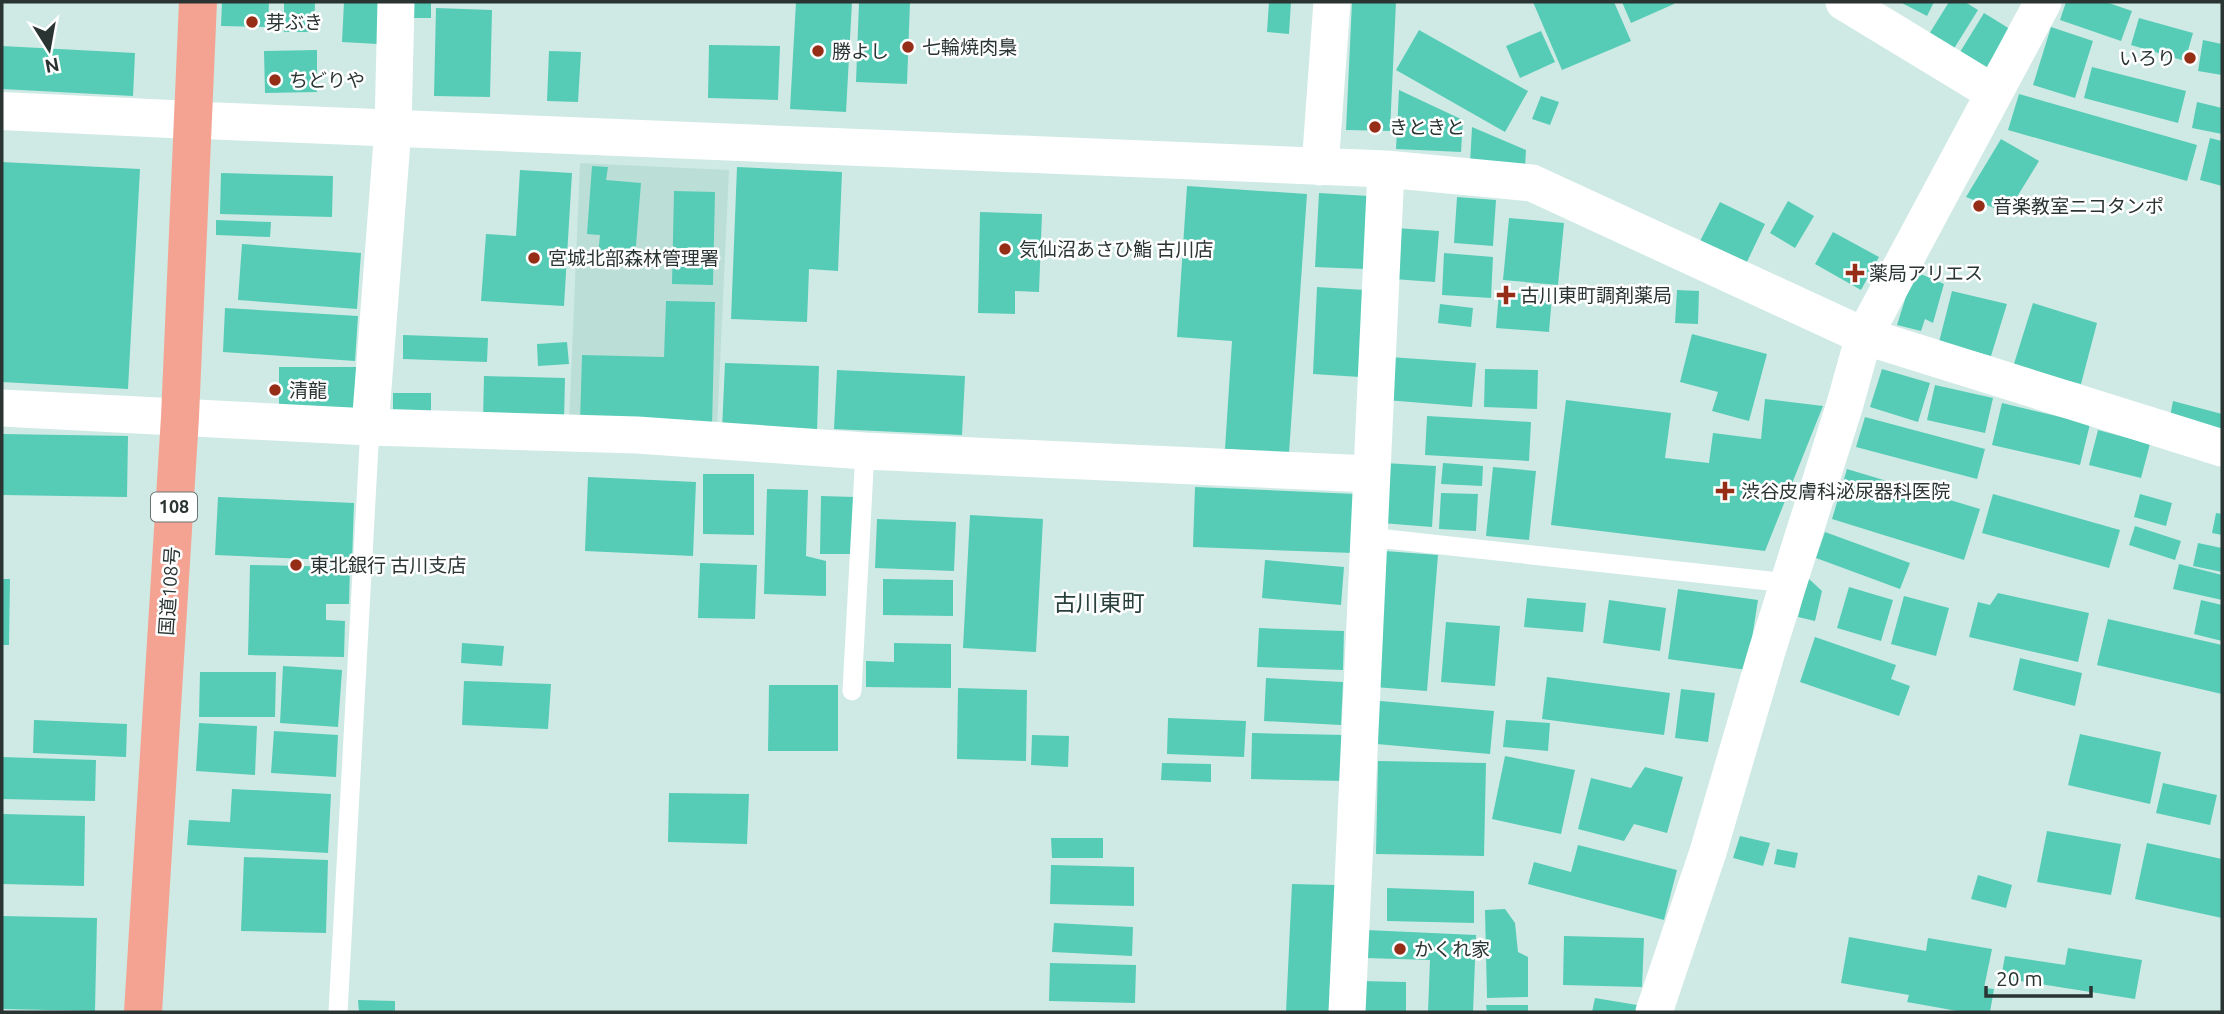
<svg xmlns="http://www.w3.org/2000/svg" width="2224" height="1014" viewBox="0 0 2224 1014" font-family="Ubuntu,'Noto Sans JP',sans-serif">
<rect width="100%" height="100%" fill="#cfeae4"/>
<path fill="#bbdfd6" d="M580,163L729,170L717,429L569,423Z"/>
<path fill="#56ccb7" d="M222,2H269L268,27L221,26Z
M284,2H315L314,32H284Z
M344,2H380L378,44L342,42Z
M408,2H431V18H408Z
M796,2H852L846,112L790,109Z
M859,2H910L907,84L856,82Z
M1269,2H1291L1289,34L1267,32Z
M1352,2H1396L1390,131L1346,130Z
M1533,2H1614L1631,41L1562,70Z
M1622,2H1673L1674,4L1631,23Z
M1900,2H1934L1927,16Z
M1949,2H1965L1978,10L1950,55L1926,39Z
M2066,2H2106L2132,11L2121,41L2060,20Z
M436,8L492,10L490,97L434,96Z
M1984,13L2010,29L1983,73L1957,57Z
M2139,18L2193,33L2185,61L2131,45Z
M2051,27L2093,41L2075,98L2033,85Z
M1419,30L1528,91L1505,132L1396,70Z
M1541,31L1555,62L1520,78L1506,46Z
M2203,40L2222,44V75L2198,71Z
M709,45L780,46L778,100L708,98Z
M2,46L135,53L133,96L2,89Z
M317,50V92L265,93L264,51Z
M549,51L581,52L578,102L547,101Z
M2092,67L2186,91L2178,123L2084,98Z
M1399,90L1463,120L1461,152L1396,149Z
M2019,94L2197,145L2187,181L2008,130Z
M1541,96L1559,102L1550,125L1532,119Z
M2197,102L2222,108V134L2192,128Z
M1472,127L1526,150L1525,167L1470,164Z
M2210,138L2222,141V186L2200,180Z
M2001,139L2039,161L2007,213L1966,197Z
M2,162L140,169L128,389L2,382Z
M592,166L608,167L606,180L641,183L635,258L598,255L600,235L587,234Z
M737,167L842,172L838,271L809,269L807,322L731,319Z
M520,170L572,173L564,306L481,301L486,234L516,236Z
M221,173L333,176L332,217L220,214Z
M1187,186L1307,194L1289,453L1225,449L1232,341L1177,337Z
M674,191L715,192L713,285L672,284Z
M1319,193L1369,196L1366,269L1315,267Z
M1457,197L1496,200L1493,246L1454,243Z
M1788,201L1814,216L1795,248L1770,233Z
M1720,202L1765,224L1745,266L1699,243Z
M980,212L1042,214L1039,292L1015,291V314L978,313Z
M1509,218L1564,223L1558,285L1503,280Z
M216,220L271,222L270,237L216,235Z
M1396,228L1439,231L1435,282L1393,279Z
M1833,232L1879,257L1861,290L1815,264Z
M242,244L361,253L357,309L238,300Z
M1444,253L1493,257L1491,298L1442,295Z
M1914,271L1944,284L1933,323L1925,319L1921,331L1897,325Z
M1317,287L1365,290L1360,377L1313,374Z
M1677,290L1699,291L1698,324L1675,323Z
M1952,291L2007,304L1991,356L1939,342Z
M1499,292L1552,296L1549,332L1496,328Z
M666,301L715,302L712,426L580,423L582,355L664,357Z
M2033,303L2097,323L2081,384L2013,367Z
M1440,304L1473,308L1471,327L1438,323Z
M225,308L358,316L355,361L223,352Z
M1692,334L1767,354L1749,421L1712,411L1718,392L1680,382Z
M403,335L488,338L487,362L403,359Z
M567,342L569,364L538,366L537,344Z
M1390,357L1476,363L1472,407L1386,400Z
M725,363L819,366L817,433L722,430Z
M279,367H358V412L279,413Z
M1485,369L1538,370L1537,409L1484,407Z
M1882,369L1930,383L1918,422L1870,407Z
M837,370L965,376L962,435L834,429Z
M484,376L565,378L564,421L483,420Z
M1935,385L1993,398L1985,433L1927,420Z
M393,393H431V417H393Z
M1765,399L1823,406L1765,551L1551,525L1566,400L1671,413L1665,458L1709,463L1713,433L1761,439Z
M2173,401L2222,414V433L2170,417Z
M2002,403L2090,424L2080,465L1992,445Z
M1427,416L1531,422L1529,461L1425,455Z
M1865,417L1985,449L1977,479L1856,447Z
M2098,430L2150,444L2141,478L2089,465Z
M2,434L128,436L127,497L2,495Z
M1384,463L1436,466L1432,527L1381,523Z
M1443,463L1483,466L1482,486L1441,484Z
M1493,467L1536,471L1529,540L1486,536Z
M1847,469L1980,509L1964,560L1832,519Z
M703,474H754V535L703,534Z
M588,477L696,482L693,556L585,551Z
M1195,487L1356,494L1353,553L1193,547Z
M767,489L808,490L806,556L826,561V596L764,594Z
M1441,493L1478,494L1476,531L1439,529Z
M1993,494L2120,530L2109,568L1982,533Z
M2140,494L2172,503L2166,526L2134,517Z
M821,496L855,497L854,554H820Z
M218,497L354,503L352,561L215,555Z
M2216,513L2222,514V535L2212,533Z
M970,515L1043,519L1036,652L963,648Z
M877,519L956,522L954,571L875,568Z
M2135,526L2181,541L2175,560L2129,545Z
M1825,532L1910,563L1900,589L1816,558Z
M2198,543L2222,548V572L2193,566Z
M1385,551L1438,555L1427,691L1374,687Z
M1265,560L1344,567L1341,605L1262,598Z
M700,563L757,565L755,619L698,618Z
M2179,564L2222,575V600L2173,589Z
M250,565L350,567L349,604H326V620L345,621L344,657L248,655Z
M1808,578L1822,591L1815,621L1798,617Z
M2,579H10L9,645H2Z
M883,579L953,580V616L883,615Z
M1849,587L1893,600L1881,641L1837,628Z
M1678,589L1758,600L1747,670L1668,659Z
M1998,593L2089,613L2078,662L1969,637L1978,602L1990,605Z
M1904,596L1949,608L1936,656L1891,644Z
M1527,598L1586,603L1583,632L1524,627Z
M1609,600L1666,608L1660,651L1603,643Z
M2201,600L2222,605V641L2194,634Z
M2108,619L2222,645V694L2097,665Z
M1446,622L1500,626L1495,686L1441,682Z
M1259,628L1344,631L1343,670L1257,667Z
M1815,637L1896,665L1891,679L1910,686L1899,716L1800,682Z
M462,643L504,646L502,666L461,663Z
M894,643L951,644V688L866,687V661L894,662Z
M2020,658L2082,673L2075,706L2013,690Z
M283,666L342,670L338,727L280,723Z
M200,672H276L275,717H199Z
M1547,677L1670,693L1664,735L1542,719Z
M1266,678L1343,682L1341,725L1264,721Z
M464,681L551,684L548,729L462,725Z
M769,685H838V751H768Z
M958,688L1027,690L1026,761L957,759Z
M1681,689L1715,693L1708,742L1675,738Z
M1369,700L1494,711L1490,754L1365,743Z
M1168,718L1246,721L1244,757L1167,754Z
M34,720L127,724L126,757L33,753Z
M1506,720L1550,723L1548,751L1503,747Z
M199,723L257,726L255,775L196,771Z
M274,731L338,735L336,777L271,773Z
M1252,733L1347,735L1346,781L1251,779Z
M2080,734L2161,752L2150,804L2068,785Z
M1032,735L1069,736L1068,767L1031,765Z
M1505,756L1575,770L1561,834L1492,819Z
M2,757L96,760L95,801L2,799Z
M1378,761L1486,763L1484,856L1376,854Z
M1162,763L1211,764V782L1161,780Z
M1645,767L1683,777L1667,833L1634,824L1624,841L1578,829L1591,778L1631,788Z
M2163,783L2217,795L2210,825L2156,813Z
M232,789L331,794L328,853L187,845L189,820L230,822Z
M669,793L749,794L747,844L668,842Z
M2,814L85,816L84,886L2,884Z
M2047,831L2121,844L2111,895L2037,882Z
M1740,836L1770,843L1763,866L1733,858Z
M1051,838H1103V858H1052Z
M2147,843L2222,859V918L2135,899Z
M1578,845L1677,870L1664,920L1528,884L1534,862L1571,872Z
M1777,849L1798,853L1795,868L1774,864Z
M244,857L328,860L326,933L241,931Z
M1051,865L1134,867V906L1050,904Z
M1978,875L2012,885L2006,908L1971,899Z
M1292,884L1336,885L1330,1012H1286Z
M1387,888L1474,891V923L1387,921Z
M1505,909L1515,923L1518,952L1528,957V997L1487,998L1485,910Z
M2,916L97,918L95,1011L2,1009Z
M1054,923L1133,927L1132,956L1052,952Z
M1366,930L1476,935L1473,1012H1428L1430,960L1365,958Z
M1564,936L1644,938L1642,987L1563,985Z
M1849,937L1926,951L1928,938L1992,949L1984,988L1994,989L1990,1012H1963L1907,1002L1909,995L1841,983Z
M2068,948L2142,960L2135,999L2001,978L2005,956L2065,965Z
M1050,963L1136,965L1135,1003L1049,1001Z
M1360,981L1406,982V1012H1359Z
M1595,998L1637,1005L1636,1012H1592Z
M358,1000L395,1001V1012H359Z
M1486,1005H1528V1012H1487Z"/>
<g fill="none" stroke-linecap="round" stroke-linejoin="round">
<path stroke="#fff" stroke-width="19" d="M1368,537L1788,583
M852,691L865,451
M338,1012L370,427"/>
<path stroke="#fff" stroke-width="37" d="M1844,2L1994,93
M192,120L1386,169L1532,183L1864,336L2222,448
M1320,167L1332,2
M2,408L370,427L637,435L865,451L1371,474
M370,427L393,128L396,2
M1347,1012L1386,169
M1654,1012L1708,852L1767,651L1845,404L1864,336L2043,2"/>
<path stroke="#fff" stroke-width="38" d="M2,111L192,120"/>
<path stroke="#f4a392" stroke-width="38" d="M143,1012L180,417L198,2"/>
</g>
<g fill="#962d17" stroke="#fff" stroke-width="2.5">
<circle cx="252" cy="22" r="7"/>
<circle cx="908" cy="47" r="7"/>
<circle cx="818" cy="51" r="7"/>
<circle cx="2190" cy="58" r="7"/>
<circle cx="275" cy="80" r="7"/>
<circle cx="1375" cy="127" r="7"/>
<circle cx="1979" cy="206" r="7"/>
<circle cx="1005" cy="249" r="7"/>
<circle cx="534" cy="258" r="7"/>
<path d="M1851.5 262.5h7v7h7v7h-7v7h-7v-7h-7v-7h7z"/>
<path d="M1502.5 284.5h7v7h7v7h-7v7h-7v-7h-7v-7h7z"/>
<circle cx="275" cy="390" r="7"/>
<path d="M1721.5 480.5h7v7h7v7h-7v7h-7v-7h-7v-7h7z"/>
<circle cx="296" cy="565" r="7"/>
<circle cx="1400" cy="949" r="7"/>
</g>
<g text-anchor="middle" stroke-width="5" stroke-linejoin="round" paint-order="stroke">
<rect fill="#fff" stroke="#6a7270" stroke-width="2" x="151" y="492.5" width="46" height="29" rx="5"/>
<g font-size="18" font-weight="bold" fill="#2a3533">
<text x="174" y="513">108</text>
</g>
<g font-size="19" fill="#2a3533" stroke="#fff" text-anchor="start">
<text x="266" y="29">芽ぶき</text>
<text x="922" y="54">七輪焼肉梟</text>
<text x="832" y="58">勝よし</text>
<text x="2176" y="65" text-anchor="end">いろり</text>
<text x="289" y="87">ちどりや</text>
<text x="1389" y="134">きときと</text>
<text x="1993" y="213">音楽教室ニコタンポ</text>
<text x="1019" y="256">気仙沼あさひ鮨 古川店</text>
<text x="548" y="265">宮城北部森林管理署</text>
<text x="1869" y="280">薬局アリエス</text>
<text x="1520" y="302">古川東町調剤薬局</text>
<text x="289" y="397">清龍</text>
<text x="1741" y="498">渋谷皮膚科泌尿器科医院</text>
<text x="310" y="572">東北銀行 古川支店</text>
<text x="1414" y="956">かくれ家</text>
</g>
<g font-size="19" fill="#2a3533" stroke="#fff">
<text transform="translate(169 591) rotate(-86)" y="7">国道108号</text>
</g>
<g font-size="23" fill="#29413c" stroke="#fff">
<text x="1099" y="611">古川東町</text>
</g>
</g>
<rect width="2224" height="1014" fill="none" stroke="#2a3533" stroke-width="7"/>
<g transform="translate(49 49) rotate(169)" stroke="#ffffff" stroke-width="5" paint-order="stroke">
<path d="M0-5L12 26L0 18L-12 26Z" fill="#2a3533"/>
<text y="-10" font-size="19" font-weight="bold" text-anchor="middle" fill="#2a3533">N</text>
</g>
<path d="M1986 986v10h105v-10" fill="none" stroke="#2a3533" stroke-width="3.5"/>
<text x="1996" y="986" font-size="21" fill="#2a3533" stroke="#ffffff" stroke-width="5" paint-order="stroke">20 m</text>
</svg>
